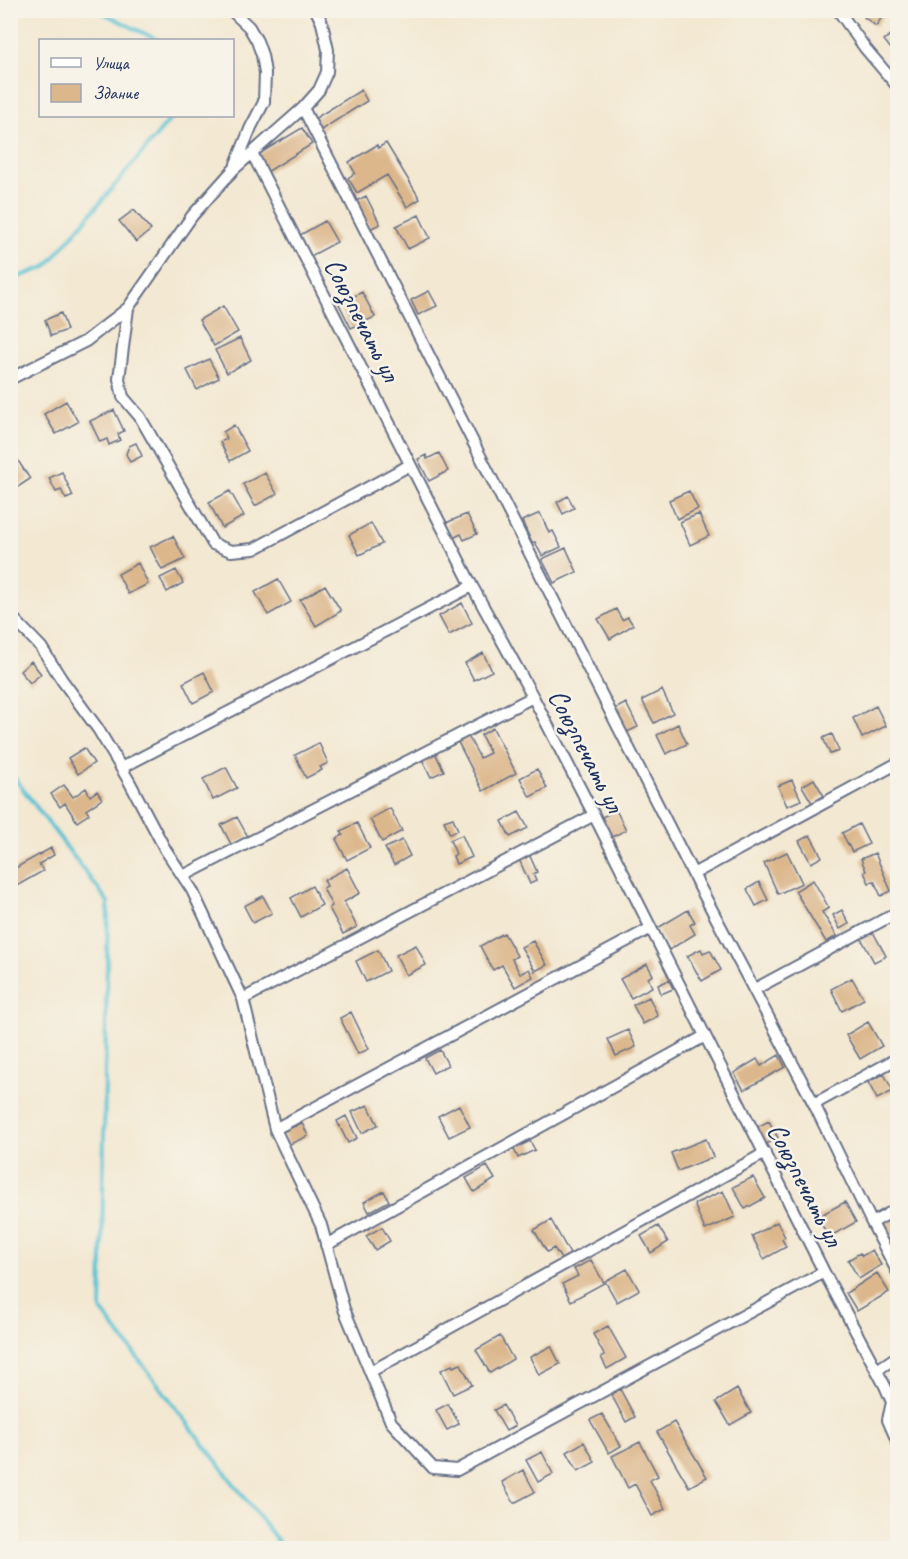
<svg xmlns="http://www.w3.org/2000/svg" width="908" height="1559" viewBox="0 0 908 1559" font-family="Caveat,sans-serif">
<rect width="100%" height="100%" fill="#f7f3e8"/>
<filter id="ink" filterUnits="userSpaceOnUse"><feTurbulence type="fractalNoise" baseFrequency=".0167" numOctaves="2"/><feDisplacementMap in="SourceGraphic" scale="12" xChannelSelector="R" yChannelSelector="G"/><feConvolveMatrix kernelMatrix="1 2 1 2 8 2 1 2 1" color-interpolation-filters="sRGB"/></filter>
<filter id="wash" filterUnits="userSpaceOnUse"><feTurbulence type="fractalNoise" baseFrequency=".008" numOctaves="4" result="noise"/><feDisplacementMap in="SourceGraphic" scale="24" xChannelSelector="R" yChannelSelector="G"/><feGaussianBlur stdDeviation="1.35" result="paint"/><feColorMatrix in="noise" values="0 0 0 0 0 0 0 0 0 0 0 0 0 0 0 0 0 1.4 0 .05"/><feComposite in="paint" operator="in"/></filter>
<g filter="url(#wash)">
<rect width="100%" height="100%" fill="#f3e8d2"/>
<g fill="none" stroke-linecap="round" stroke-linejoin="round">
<path stroke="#57c1d3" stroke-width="4" d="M97,10L158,40
M10,280L46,267L173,116
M10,772L108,902L101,1310L283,1548"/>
</g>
<g id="blocks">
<path fill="#dcb78c" d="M868,10H887L876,26L864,17Z
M895,32L898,35V58L884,40Z
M361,90L367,101L321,130L314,119Z
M302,128L312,144L267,172L257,155Z
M386,143L420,199L407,207L387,175L357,193L348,178L355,173L349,162L377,145L378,148Z
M366,196L380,224L370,229L356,201Z
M134,210L151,230L136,242L119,221Z
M419,215L430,238L408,249L396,226Z
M325,221L337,242L311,256L300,235Z
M429,291L437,306L418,315L411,300Z
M362,292L375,317L351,328L339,304Z
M223,306L238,332L214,346L199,320Z
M61,313L67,330L51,336L45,320Z
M240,338L251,360L227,373L215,350Z
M209,359L219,378L197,390L187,370Z
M66,401L78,422L56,434L44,414Z
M114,410L124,431L118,434L120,440L109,445L107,439L100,442L90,421Z
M234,425L248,451L230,461L220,442L227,439L223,432Z
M136,443L142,456L130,462L126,454L129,446Z
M439,453L448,471L429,481L418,459L426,455L427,459Z
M17,459L30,479L10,492V463Z
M62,472L73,496L66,499L61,490L56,492L49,478Z
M265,473L277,494L255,506L243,484Z
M230,491L244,516L222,528L209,502Z
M689,491L698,509L677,519L669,500Z
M568,496L574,508L563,514L557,502Z
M540,513L549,533L553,531L561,547L542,556L535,542L532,543L522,521Z
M467,514L477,534L464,540L461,534L453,538L446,523Z
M699,514L709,536L690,545L680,522Z
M371,523L382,544L359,555L349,535Z
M173,536L185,559L162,570L150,547Z
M566,548L577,572L554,583L542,559Z
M138,563L148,584L128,594L118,574Z
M176,570L183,583L167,592L160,578Z
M278,579L291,602L268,615L255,592Z
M325,585L341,611L316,626L300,600Z
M462,603L472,623L449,635L439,616Z
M616,609L622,620L628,617L633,625L610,639L598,619Z
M483,653L492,671L474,680L465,663Z
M31,661L41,674L30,683L20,671Z
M204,672L214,692L193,703L183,683Z
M662,690L673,713L654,723L642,700Z
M626,703L638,727L627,732L615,709Z
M876,706L886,726L862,738L853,718Z
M678,724L687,744L666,754L657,735Z
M493,728L516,773L483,791L458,742L468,736L480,758L490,753L481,735Z
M832,734L839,751L830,754L823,738Z
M319,743L328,763L320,767L322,770L306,778L295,755Z
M84,748L94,763L78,774L68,758Z
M435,753L444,771L431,777L422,759Z
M226,767L237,788L213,800L203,779Z
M537,769L547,788L530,797L520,778Z
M814,779L824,796L812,803L802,786Z
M792,780L801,800L787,806L778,786Z
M64,785L73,797L86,788L90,796L97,791L102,799L86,810L89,814L77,822L65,803L60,807L51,794Z
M390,808L402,831L382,842L370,819Z
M616,810L626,830L610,838L600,818Z
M519,812L528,828L510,837L502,821Z
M237,817L248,837L232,846L221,825Z
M453,818L458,830L450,834L444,821Z
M357,823L370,848L347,860L336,839L343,835L341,831Z
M859,824L869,844L852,852L842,833Z
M462,835L472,857L456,864L453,856L456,854L450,840Z
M810,835L822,857L811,863L799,841Z
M402,840L410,856L394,865L385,848Z
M51,848L54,855L39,864L43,871L13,888L10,884V871Z
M787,852L802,883L778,894L764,863Z
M875,853L891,891L881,896L874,881L869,883L864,872L866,871L861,859Z
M529,854L537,872L533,874L536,881L530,884L519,859Z
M347,868L360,893L344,902L357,927L343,934L329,908L332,906L323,888L327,886L324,880Z
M813,880L829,908L822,912L837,936L826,942L795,891Z
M759,882L768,900L756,906L747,889Z
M312,886L322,905L301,917L291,898Z
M263,896L272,913L253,923L244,906Z
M688,910L695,922L690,925L695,934L669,950L656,929Z
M842,910L849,924L840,929L833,915Z
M873,932L886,956L874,962L861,938Z
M504,933L517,956L512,959L520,974L529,969L533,977L515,987L502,965L493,970L480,946Z
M533,941L547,965L535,971L521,947Z
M416,945L426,965L406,975L396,955Z
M701,949L703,953L710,950L721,970L702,981L687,956Z
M378,950L388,971L366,982L356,961Z
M647,964L653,975L648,978L652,987L631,998L620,979Z
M852,978L864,999L842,1011L831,989Z
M669,980L673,989L661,994L658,985Z
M649,997L658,1016L643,1024L633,1005Z
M351,1012L369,1049L358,1054L340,1018Z
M868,1022L882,1046L860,1059L846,1035Z
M628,1030L636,1047L616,1056L608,1039Z
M440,1050L448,1065L433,1073L425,1058Z
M779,1055L785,1067L744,1090L734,1073L757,1059L761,1066Z
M884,1074L893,1091L877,1099L868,1082Z
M368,1105L378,1125L362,1133L352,1112Z
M459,1105L470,1127L449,1137L438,1116Z
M346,1116L357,1138L348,1143L337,1121Z
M769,1121L778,1138L764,1145L755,1128Z
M302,1123L308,1136L288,1145L282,1132Z
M706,1139L713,1157L678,1171L671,1153Z
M530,1141L535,1150L518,1158L514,1149Z
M487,1166L495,1179L474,1192L466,1178Z
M753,1177L765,1198L745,1209L733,1187Z
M384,1191L389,1201L369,1212L364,1202Z
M723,1191L735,1217L705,1230L694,1204Z
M845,1202L856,1222L829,1237L817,1217Z
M898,1214V1239L889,1244L878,1224Z
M551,1220L570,1254L561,1259L554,1248L547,1252L534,1230Z
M777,1222L785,1237L782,1239L786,1247L764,1259L752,1236Z
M658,1226L668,1242L651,1253L641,1236Z
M382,1227L390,1241L375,1250L366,1236Z
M872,1250L881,1265L859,1279L848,1260L860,1253L862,1256Z
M591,1260L604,1283L571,1301L562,1284L578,1276L574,1269Z
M627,1269L639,1290L617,1302L605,1281Z
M877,1273L889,1292L857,1311L846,1293Z
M608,1326L626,1358L607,1369L601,1357L604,1355L593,1334Z
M500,1336L513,1359L490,1373L476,1350Z
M551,1346L560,1364L539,1375L530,1357Z
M461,1364L472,1385L453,1394L441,1370L452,1365L453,1367Z
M620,1389L635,1417L626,1422L611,1394Z
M737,1389L751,1413L730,1425L716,1402Z
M448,1404L459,1424L447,1430L436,1410Z
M503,1405L515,1426L506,1431L494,1410Z
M602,1414L621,1446L609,1453L590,1420Z
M674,1422L707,1477L689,1487L657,1432Z
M584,1442L595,1462L578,1471L567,1452Z
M640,1442L658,1476L650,1480L665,1509L652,1516L635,1484L628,1488L612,1456Z
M542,1452L553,1474L538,1482L526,1460Z
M523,1470L535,1492L514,1503L502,1482Z"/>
</g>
</g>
<g filter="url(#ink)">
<use href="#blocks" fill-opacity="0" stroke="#677087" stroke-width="1.5"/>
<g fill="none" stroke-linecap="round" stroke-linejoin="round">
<g stroke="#677087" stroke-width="14">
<path id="minor" d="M231,10L249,27L257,41L262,55L265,73L264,102L251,127L236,164
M838,10L865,48L898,87
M303,108L693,874L814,1104L872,1223L898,1273
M252,153L472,586L533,697L594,815L824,1272L885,1386L892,1402L888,1420L898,1443
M128,308L119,379L123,397L140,417L213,544L231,551L254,549L410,465
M10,379L86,341L128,308L192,216L234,169L303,108L319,90L327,72L328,50L322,23L316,10
M10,615L41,647L62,680L98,729L129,781L165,849L192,890L243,999L275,1129L321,1225L344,1309L391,1422L433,1468L457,1470L824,1272
M121,768L472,586
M693,874L898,763
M183,876L533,697
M755,989L898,912
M243,999L594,815
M814,1104L898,1058
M275,1129L651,928
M872,1223L898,1208
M326,1245L705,1036
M877,1370L898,1356
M370,1372L765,1153"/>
</g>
<use href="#minor" stroke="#fff" stroke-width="10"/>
</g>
</g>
<g text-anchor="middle" stroke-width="5" stroke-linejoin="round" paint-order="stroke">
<g font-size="28" fill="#1b2f5e" stroke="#f7f3e8">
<text transform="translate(363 319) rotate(63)" y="10">Союзпечать ул</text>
<text transform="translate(587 750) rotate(63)" y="10">Союзпечать ул</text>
<text transform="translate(806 1184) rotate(63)" y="10">Союзпечать ул</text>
</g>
</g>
<rect width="908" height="1559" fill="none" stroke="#f7f3e8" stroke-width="36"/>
<rect x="39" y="39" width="195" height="78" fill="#f7f3e8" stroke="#9fa5b1" stroke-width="1.5"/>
<rect x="51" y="58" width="30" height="9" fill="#ffffff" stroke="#9fa5b1" stroke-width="1.5"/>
<text x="93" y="69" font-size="18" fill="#1b2f5e">Улица</text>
<rect x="51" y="84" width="30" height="18" fill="#dcb78c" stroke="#9fa5b1" stroke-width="1.5"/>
<text x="93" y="99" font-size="18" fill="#1b2f5e">Здание</text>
</svg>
